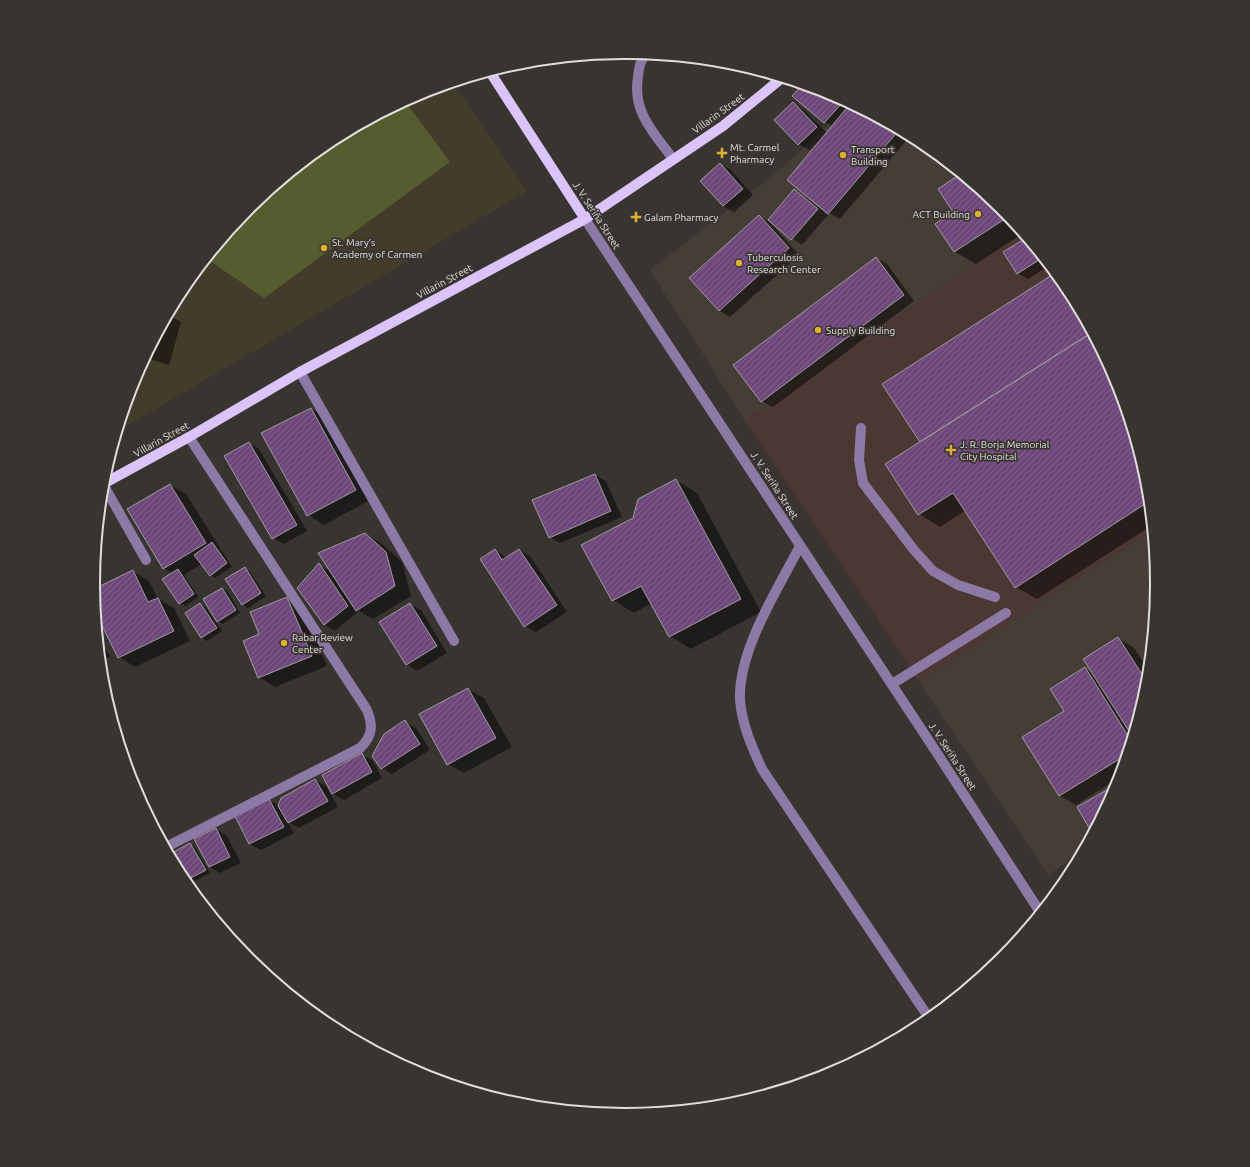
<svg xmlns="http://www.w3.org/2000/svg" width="1250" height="1167" viewBox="0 0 1250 1167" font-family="Ubuntu,sans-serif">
<defs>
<pattern id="building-hatch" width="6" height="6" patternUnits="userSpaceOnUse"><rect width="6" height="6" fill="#6e487a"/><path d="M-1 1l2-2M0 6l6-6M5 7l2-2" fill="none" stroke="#82628c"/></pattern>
</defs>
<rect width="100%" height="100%" fill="#383531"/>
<path fill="#463d36" d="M847,102L920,142L1001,208L1021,232L745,421L650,270L775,174L824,129Z
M1151,531L1156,584L1146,687L1116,787L1080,854L1048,875L919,682Z"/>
<path fill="#443c2b" d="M453,83L527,191L118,431L134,380L183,288L249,208L330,141L422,92Z"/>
<path fill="#4c3832" d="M1021,232L1067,288L1116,380L1146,480L1151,531L919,682L745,421Z"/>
<path fill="#555c2f" d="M405,101L450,162L264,298L207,259L249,208L330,141Z"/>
<path fill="#0007" d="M803,85L829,93L910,136L840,219L829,213L788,179L820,142L819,141L809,150L798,144L794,103L804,110L827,133L833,127L825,122L794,96Z
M720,164L731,170L753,195L734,212L723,206Z
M961,175L1001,208L1022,234L976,264L955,252L936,224L954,212Z
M795,190L805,197L828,215L802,245L769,221L799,255L730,317L720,311L690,278L759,216L768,221Z
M1026,239L1049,266L1028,279L1017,273Z
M876,258L887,264L914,301L773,407L762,401Z
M1067,288L1116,380L1146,480L1151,526L1037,599L1016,587L966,510L940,527L919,514L922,442Z
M169,315L181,322L169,365L146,358Z
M311,409L328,418L372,499L324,525L308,515L263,434Z
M249,443L259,449L307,531L284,544L273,538Z
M595,475L606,481L622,517L560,543L550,537Z
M676,480L697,493L761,612L691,649L670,636L652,603L634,613L613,600L633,518Z
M170,485L186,494L232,567L215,578L210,575L202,564L184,575L198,597L185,606L180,603L173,573L163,568Z
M365,534L381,543L402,562L411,596L373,619L359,611L335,631L325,625L298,588L319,565L332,572Z
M495,550L507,558L520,550L530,556L567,612L536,632L525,626Z
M245,569L250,572L266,596L248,608L243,605L227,580Z
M132,571L149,581L158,599L174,608L190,641L135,667L119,657Z
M222,589L228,592L240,613L223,624L218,621Z
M287,598L303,608L327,666L275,687L259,677L260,635Z
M200,604L205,607L222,631L207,641L202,638L186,613Z
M410,604L421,610L447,653L417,671L407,664Z
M1118,638L1134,648L1148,669L1146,687L1119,778L1076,805L1060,796L1023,737L1066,711L1085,668L1093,673Z
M99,640L110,656L101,662Z
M468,689L484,698L512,747L464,773L448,764Z
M405,722L416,728L430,750L392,774L382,768Z
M362,755L373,761L382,778L344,800L333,794L323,776Z
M315,780L326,786L338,807L299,828L288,822L294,833L261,850L250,844L237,816L269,800L279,806Z
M216,829L227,836L241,863L220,873L209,867Z
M190,844L195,847L210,873L193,882L186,878L188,881L186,882L183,879L168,851L173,854Z"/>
<path fill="url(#building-hatch)" stroke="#9e9b9f" d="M802,85L829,93L844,101L824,123L792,96Z
M793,102L817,127L798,145L774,120Z
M850,104L899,130L828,214L787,180Z
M720,163L743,189L723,206L700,181Z
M960,174L1001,208L1008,217L954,252L935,224L953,212L938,189Z
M794,189L818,209L791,240L768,220Z
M759,215L789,248L719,311L689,278Z
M1026,238L1042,258L1017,274L1003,252Z
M876,257L904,295L761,402L733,365Z
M1055,273L1067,288L1091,333L920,442L882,384Z
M1091,333L1116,380L1146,480L1148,502L1015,588L953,493L918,515L885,464Z
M311,408L356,490L307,516L261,433Z
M249,442L297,525L272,539L224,456Z
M595,474L611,511L549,538L532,500Z
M676,479L741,599L669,637L641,586L612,601L581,545L633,518L638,499Z
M170,484L206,543L163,569L127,509Z
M365,533L386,552L395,586L356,611L318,553Z
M212,542L227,563L210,576L194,555Z
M495,549L502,560L519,549L557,605L524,627L480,559Z
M319,563L348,606L324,625L297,588Z
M245,567L261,593L242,605L225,579Z
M178,569L194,594L179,604L162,579Z
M133,570L148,602L158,598L174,631L118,658L96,613L94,589Z
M222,588L236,610L217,622L203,599Z
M287,597L312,656L258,678L243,641L259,634L250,612Z
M200,603L217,628L201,638L185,613Z
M410,603L437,646L406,665L379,622Z
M1118,637L1147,682L1132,736L1083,659Z
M1085,667L1130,739L1126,755L1059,796L1022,737L1064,711L1050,689Z
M468,688L496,738L447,765L419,714Z
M405,720L420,744L381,769L372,756L384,734Z
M362,753L372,772L332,794L322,775Z
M315,779L328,801L288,823L278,806L281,798Z
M1117,784L1116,787L1092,833L1077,807Z
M269,799L284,827L249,844L235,816Z
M216,828L230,857L209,867L194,839Z
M190,843L206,870L187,880L172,853Z"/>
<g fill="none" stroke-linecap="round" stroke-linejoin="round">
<path stroke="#8c79a5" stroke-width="10" d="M646,54C640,61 639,67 638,77C632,112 654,133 673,159
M585,219L933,747L1040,912
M300,372L454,641
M861,428L859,460L863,483L914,550L933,571L958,585L995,597
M103,484L146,560
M800,546C778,589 738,650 740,700C742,725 752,747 762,769L929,1018
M892,684L1006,613
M166,847L360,748C373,736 373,725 367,710L189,437"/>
<path stroke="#dbc4fa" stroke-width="10" d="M490,72L585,219
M103,484L189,437L300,372L585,219L723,126L782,78"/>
</g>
<g fill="#dfb034" stroke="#383531" stroke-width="1.5">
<path d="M720 147h4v4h4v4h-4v4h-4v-4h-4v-4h4z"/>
<circle cx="843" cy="155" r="4"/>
<circle cx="978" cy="214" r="4"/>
<path d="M634 211h4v4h4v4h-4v4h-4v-4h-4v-4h4z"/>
<circle cx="324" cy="248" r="4"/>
<circle cx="739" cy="263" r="4"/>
<circle cx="818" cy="330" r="4"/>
<path d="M949 444h4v4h4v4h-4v4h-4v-4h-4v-4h4z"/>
<circle cx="284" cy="643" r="4"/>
</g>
<g text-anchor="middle" stroke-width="3.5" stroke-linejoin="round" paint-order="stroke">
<g font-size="10" fill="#e0dedc" stroke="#383531">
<text transform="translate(718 113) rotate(-36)" y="4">Villarin Street</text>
<text transform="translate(597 215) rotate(57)" y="4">J. V. Seriña Street</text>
<text transform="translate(444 281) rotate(-28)" y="4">Villarin Street</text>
<text transform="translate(161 439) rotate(-29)" y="4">Villarin Street</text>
<text transform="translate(775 485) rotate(57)" y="4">J. V. Seriña Street</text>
<text transform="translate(953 756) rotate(57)" y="4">J. V. Seriña Street</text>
</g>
<g font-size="10" fill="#e0dedc" stroke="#383531" text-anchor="start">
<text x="730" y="151">Mt. Carmel<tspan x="730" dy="12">Pharmacy</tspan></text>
<text x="851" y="153">Transport<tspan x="851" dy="12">Building</tspan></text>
<text x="970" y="218" text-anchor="end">ACT Building</text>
<text x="644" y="221">Galam Pharmacy</text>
<text x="332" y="246">St. Mary’s<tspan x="332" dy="12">Academy of Carmen</tspan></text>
<text x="747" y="261">Tuberculosis<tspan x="747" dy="12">Research Center</tspan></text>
<text x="826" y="334">Supply Building</text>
<text x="960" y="448">J. R. Borja Memorial<tspan x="960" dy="12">City Hospital</tspan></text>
<text x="292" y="641">Rabar Review<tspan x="292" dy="12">Center</tspan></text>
</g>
</g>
<path d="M0 0H1250V1167H0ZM624 59H626A524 524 0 0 1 1150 583V584A524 524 0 0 1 626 1108H624A524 524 0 0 1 100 584V583A524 524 0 0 1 624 59Z" fill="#383531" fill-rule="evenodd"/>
<path fill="none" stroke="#e0dedc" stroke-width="2" d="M624 59H626A524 524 0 0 1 1150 583V584A524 524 0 0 1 626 1108H624A524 524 0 0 1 100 584V583A524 524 0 0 1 624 59Z"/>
</svg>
